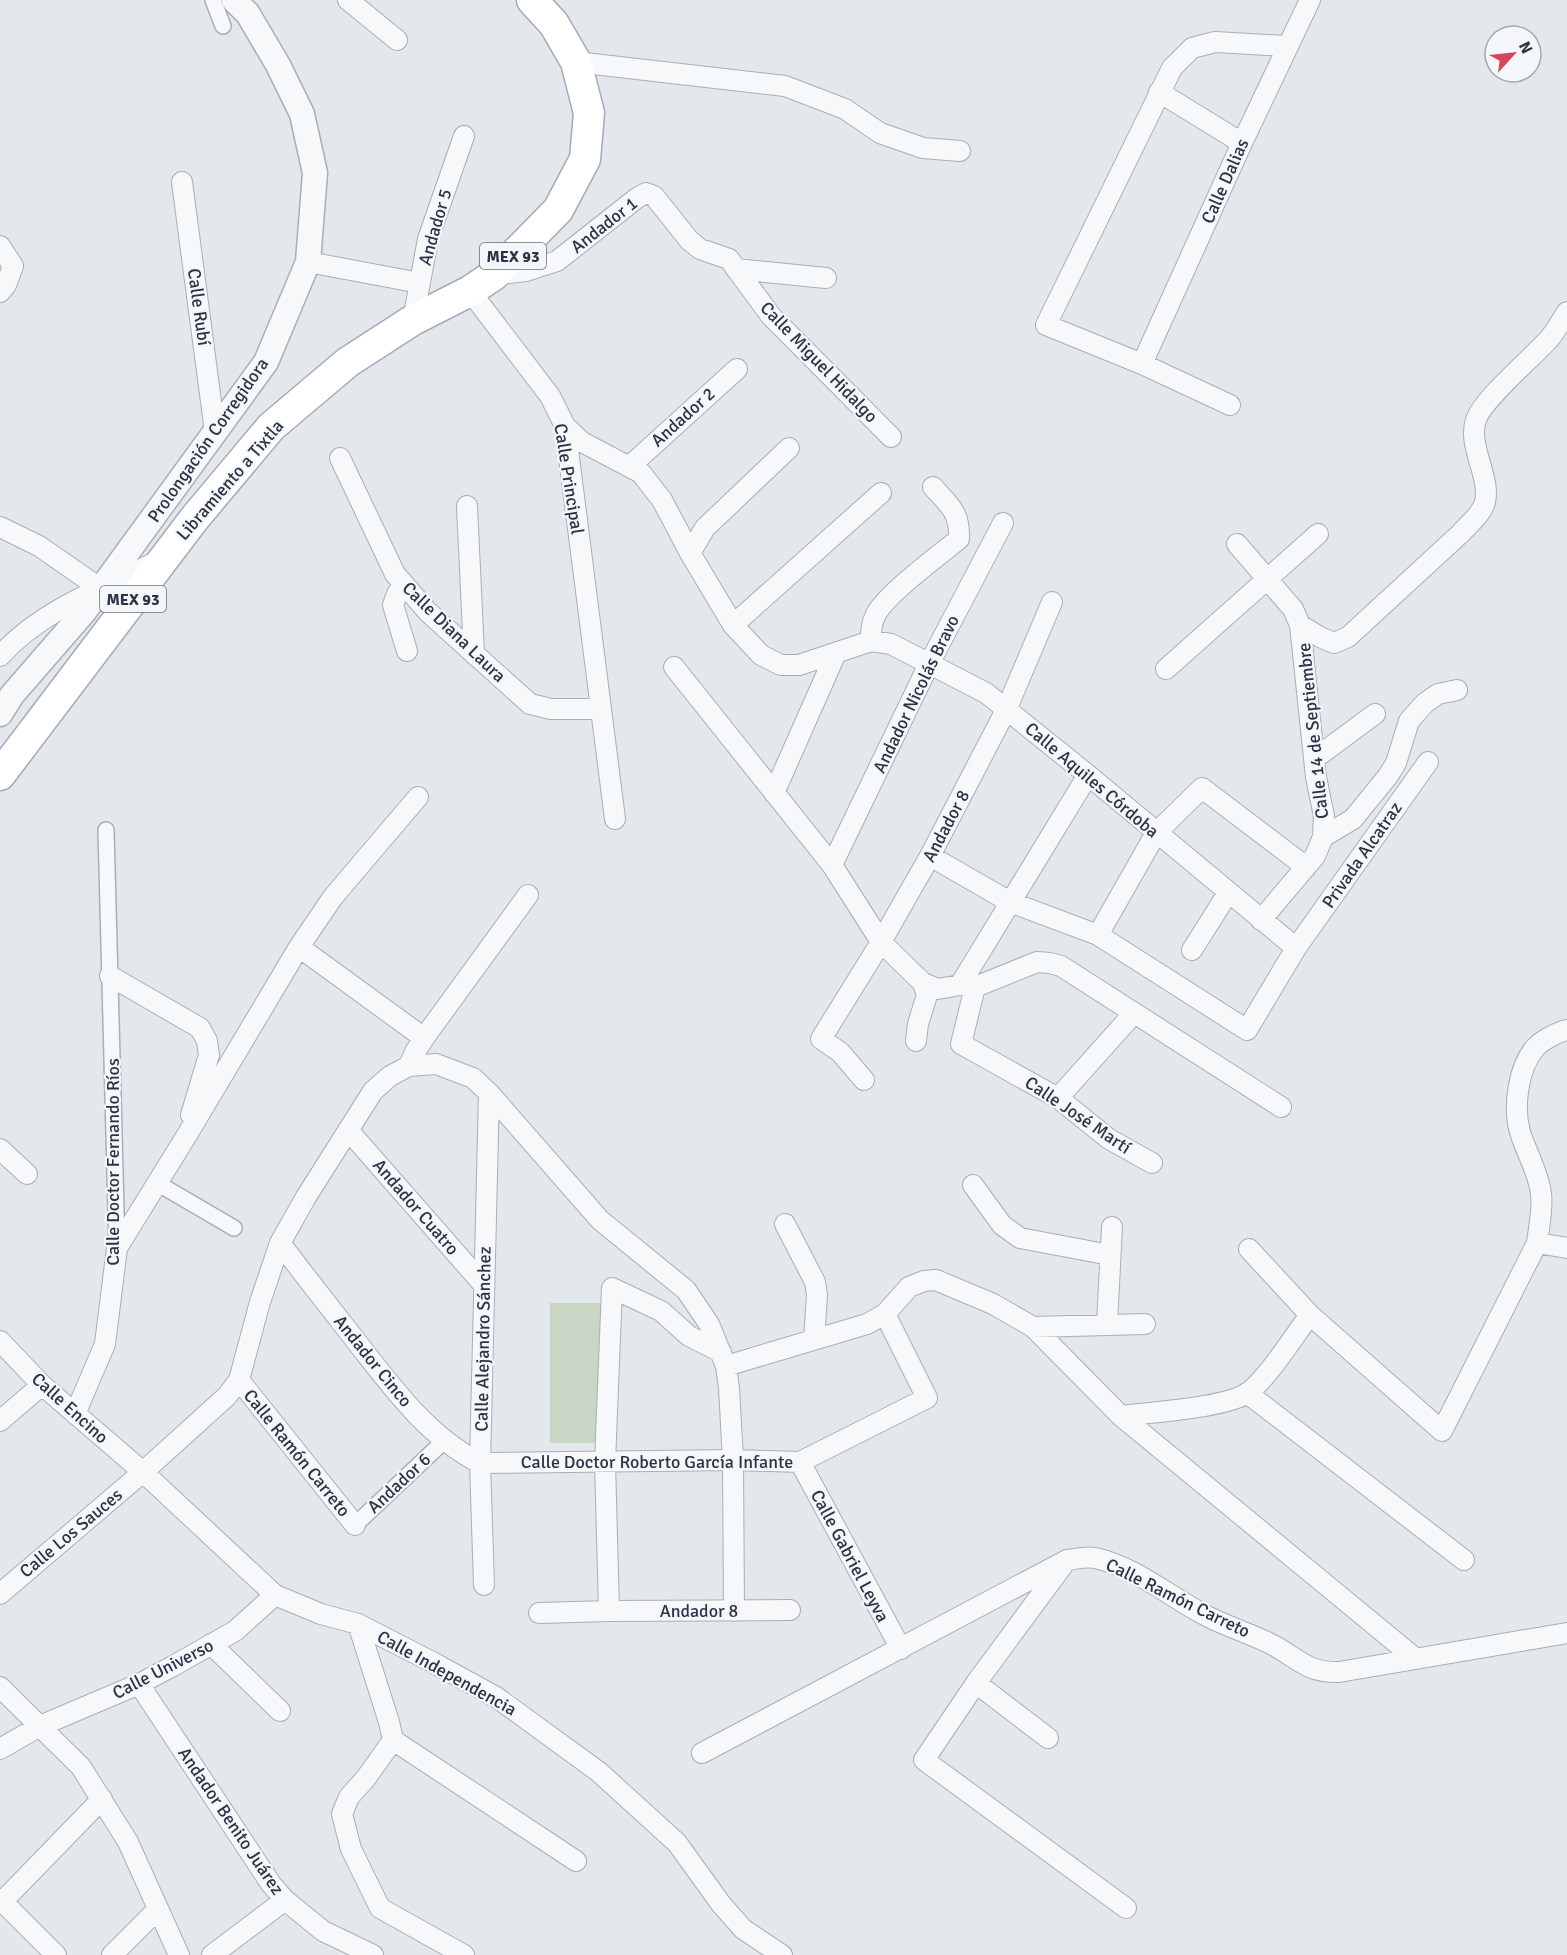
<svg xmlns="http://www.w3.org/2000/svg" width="1567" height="1955" viewBox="0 0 1567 1955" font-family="Signika,sans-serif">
<rect width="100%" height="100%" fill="#e4e7ec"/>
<path fill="#c9d6c5" d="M550,1303H601V1443H550Z"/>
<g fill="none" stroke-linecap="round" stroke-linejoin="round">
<g stroke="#a9aeb7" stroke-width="18">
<path id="pedestrian" d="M213,0L223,26
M106,830L117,1248
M157,1183L234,1228
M355,1525L444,1441"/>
</g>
<g stroke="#a9aeb7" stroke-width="22">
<path id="minor" d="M348,0L397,40
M576,62L785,86L845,109L880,133L923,148L960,151
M1159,92L1242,143
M182,182L215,432
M0,246L13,266L6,285L0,292
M308,262L420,283
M736,269L826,278
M494,275L526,271L557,261L637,198L646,193L654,196L689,240L700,249L729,259L771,316L891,437
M470,291L550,396L565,426L615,819
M413,320L428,239L464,136
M1142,364L1242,143L1310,0
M1230,405L1142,364L1046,325L1172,68L1192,48L1215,42L1287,46
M565,426L582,442L641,473L662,500L690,553L733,625L761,655L781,665H799L871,641L891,644L986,693L1088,775L1296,948
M340,458L395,574L428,612L530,704L551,709H600
M630,466L737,369
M467,506L474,654
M0,527L39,546L101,589
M1237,544L1293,609L1300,625L1316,777L1324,816L1323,837
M690,553L705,528L789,448
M404,584L397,594L393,605L407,651
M733,625L881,493
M1300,625L1320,637L1334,643L1348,637L1460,534C1468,525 1482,514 1485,502C1491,477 1467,445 1476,420C1482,400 1533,357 1549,339C1556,331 1561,321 1567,312
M871,641C871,631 871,624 876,614C888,593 938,556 959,539C960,512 950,506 933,487
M0,656C41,610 103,588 158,561
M674,667L832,865L881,942L923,983L938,989L960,985L975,987L1037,962L1050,963L1061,966L1281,1107
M1166,669L1318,534
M1314,759L1375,714
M774,793L836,653
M930,856L1010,902L1098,935L1247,1030L1296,948L1428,762
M832,865L929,664L1003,523
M1261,920L1315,856L1323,837L1353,819L1388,776L1396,763L1409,721L1425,703L1438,694L1457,690
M1098,935L1156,833L1202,788L1306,867
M299,947L424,1038
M1192,950L1228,893
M110,976L200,1028L207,1041L209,1055L191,1115
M960,985L1088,775
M975,987L961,1044L1058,1098L1109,1139L1152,1163
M916,1041L918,1024L927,995L923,983
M409,1066L415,1052L424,1038L528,895
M864,1080L840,1052L821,1039L881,942L930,856L1007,708L1052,602
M1058,1098L1134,1013
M348,1130L483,1284
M0,1149L27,1174
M973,1185L1002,1225L1020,1238L1110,1255
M785,1224L815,1282L817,1295L814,1340
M280,1243C305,1276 331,1309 356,1341C392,1387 428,1437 480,1463L733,1460L800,1462L927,1398L885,1314
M1537,1243L1567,1248
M1249,1249L1310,1315L1442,1431L1537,1243C1539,1227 1543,1209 1541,1193C1538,1171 1526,1152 1520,1132C1513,1107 1518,1068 1535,1048C1542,1040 1558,1032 1567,1030
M1107,1324L1112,1227
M1033,1327L1145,1324
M0,1341L42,1385L143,1472L275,1595L321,1614L358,1624L434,1663L496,1697L599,1772L677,1843L721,1904L743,1929L782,1955
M726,1366L867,1324L885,1314L909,1287L924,1281L936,1280L993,1304L1033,1327L1121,1416L1416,1659
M239,1380L355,1525
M1247,1393L1464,1560
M75,1414L105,1344L117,1248L187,1135L299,947L333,897L418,797
M1121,1416C1151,1412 1227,1408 1249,1392C1270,1375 1293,1337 1310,1315
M0,1421L42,1385
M800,1462L901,1649
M1063,1565L976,1683L924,1760L1126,1908
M484,1585L480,1463L489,1093
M0,1594L143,1472L227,1396L239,1380L260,1302L280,1243L306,1197L373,1091L390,1076L409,1066L436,1064L473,1078L489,1093L600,1220L686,1290L709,1324L726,1366L729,1388L733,1460L734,1611
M609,1611L605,1462L612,1288L661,1311L689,1336L721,1352
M539,1613L609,1611L790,1610
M358,1624L389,1722L393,1740L366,1778L349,1797L342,1814L351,1849L380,1908L464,1955
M211,1644L280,1711
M976,1683L1048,1738
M139,1684L271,1884L285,1900L323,1931L373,1955
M0,1687L81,1767L128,1842L179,1955
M393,1740L576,1861
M0,1749L40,1726L139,1684L173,1666L235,1631L275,1595
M702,1753L1067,1560C1075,1559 1086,1556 1095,1558C1133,1566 1168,1595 1201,1613C1224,1626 1250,1633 1273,1645C1299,1659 1307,1673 1339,1672L1567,1633
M0,1899L56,1955
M0,1904L102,1799
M112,1955L158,1909
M212,1955L285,1900"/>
</g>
<g stroke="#a9aeb7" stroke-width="27">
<path id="tertiary" d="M0,714L12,695L84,612L266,362L308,262L315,173L302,114L278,65L248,14L234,0"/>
</g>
<g stroke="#a3abb8" stroke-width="33">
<path id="primary" d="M0,775L194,519L271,427L348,362L413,320L470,291L494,275L558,210L585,159L589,113L576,62L554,24L532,0"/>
</g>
<use href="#pedestrian" stroke="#f7f8fa" stroke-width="15"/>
<use href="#minor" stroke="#f7f8fa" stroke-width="20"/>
<use href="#tertiary" stroke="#f7f8fa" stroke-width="24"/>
<use href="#primary" stroke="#fff" stroke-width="30"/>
</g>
<g text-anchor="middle" stroke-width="4.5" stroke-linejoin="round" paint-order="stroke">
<g fill="#f4f6f9" stroke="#676e7b" stroke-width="1.5">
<rect x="480" y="243" width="66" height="26" rx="4.5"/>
<rect x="100" y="586" width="66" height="26" rx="4.5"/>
</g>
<g font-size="16" font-weight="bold" fill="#2b3445">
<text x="513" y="262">MEX 93</text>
<text x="133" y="605">MEX 93</text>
</g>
<g font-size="18" fill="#2b3445" stroke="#f4f6f9">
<text transform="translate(1225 181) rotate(-66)" y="6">Calle Dalias</text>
<text transform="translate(604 225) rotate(-38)" y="6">Andador 1</text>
<text transform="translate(435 227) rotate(-74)" y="6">Andador 5</text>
<text transform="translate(199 307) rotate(82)" y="6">Calle Rubí</text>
<text transform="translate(819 362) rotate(46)" y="6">Calle Miguel Hidalgo</text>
<text transform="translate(683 417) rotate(-42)" y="6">Andador 2</text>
<text transform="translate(208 440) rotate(-55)" y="6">Prolongación Corregidora</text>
<text transform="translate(569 479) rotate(81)" y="6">Calle Principal</text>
<text transform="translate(230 480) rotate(-49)" y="6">Libramiento a Tixtla</text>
<text transform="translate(454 632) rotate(44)" y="6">Calle Diana Laura</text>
<text transform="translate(916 694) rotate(-64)" y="6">Andador Nicolás Bravo</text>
<text transform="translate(1313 731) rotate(-96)" y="6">Calle 14 de Septiembre</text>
<text transform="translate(1092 780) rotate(40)" y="6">Calle Aquiles Córdoba</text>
<text transform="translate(946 826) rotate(-62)" y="6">Andador 8</text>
<text transform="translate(1362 855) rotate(-55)" y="6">Privada Alcatraz</text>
<text transform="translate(1078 1115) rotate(34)" y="6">Calle José Martí</text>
<text transform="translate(113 1162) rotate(-90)" y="6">Calle Doctor Fernando Ríos</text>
<text transform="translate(416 1207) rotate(49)" y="6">Andador Cuatro</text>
<text transform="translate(483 1339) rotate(-89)" y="6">Calle Alejandro Sánchez</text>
<text transform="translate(373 1361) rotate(51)" y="6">Andador Cinco</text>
<text transform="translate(70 1408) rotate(42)" y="6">Calle Encino</text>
<text transform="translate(297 1453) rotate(51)" y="6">Calle Ramón Carreto</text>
<text x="657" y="1468">Calle Doctor Roberto García Infante</text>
<text transform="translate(399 1483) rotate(-43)" y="6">Andador 6</text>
<text transform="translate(71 1533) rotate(-40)" y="6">Calle Los Sauces</text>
<text transform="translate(850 1556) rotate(62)" y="6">Calle Gabriel Leyva</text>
<text transform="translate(1178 1598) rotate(26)" y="6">Calle Ramón Carreto</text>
<text x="699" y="1617">Andador 8</text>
<text transform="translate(163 1669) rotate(-27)" y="6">Calle Universo</text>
<text transform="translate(447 1673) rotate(29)" y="6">Calle Independencia</text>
<text transform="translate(231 1821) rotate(56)" y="6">Andador Benito Juárez</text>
</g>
</g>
<g transform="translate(1513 54) rotate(63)"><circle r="28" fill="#f4f6f9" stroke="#a4a8b1" stroke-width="1.5"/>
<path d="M0-4.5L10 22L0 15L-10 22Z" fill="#d1495b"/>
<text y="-9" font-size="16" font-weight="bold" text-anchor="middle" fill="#2b3445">N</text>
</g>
</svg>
